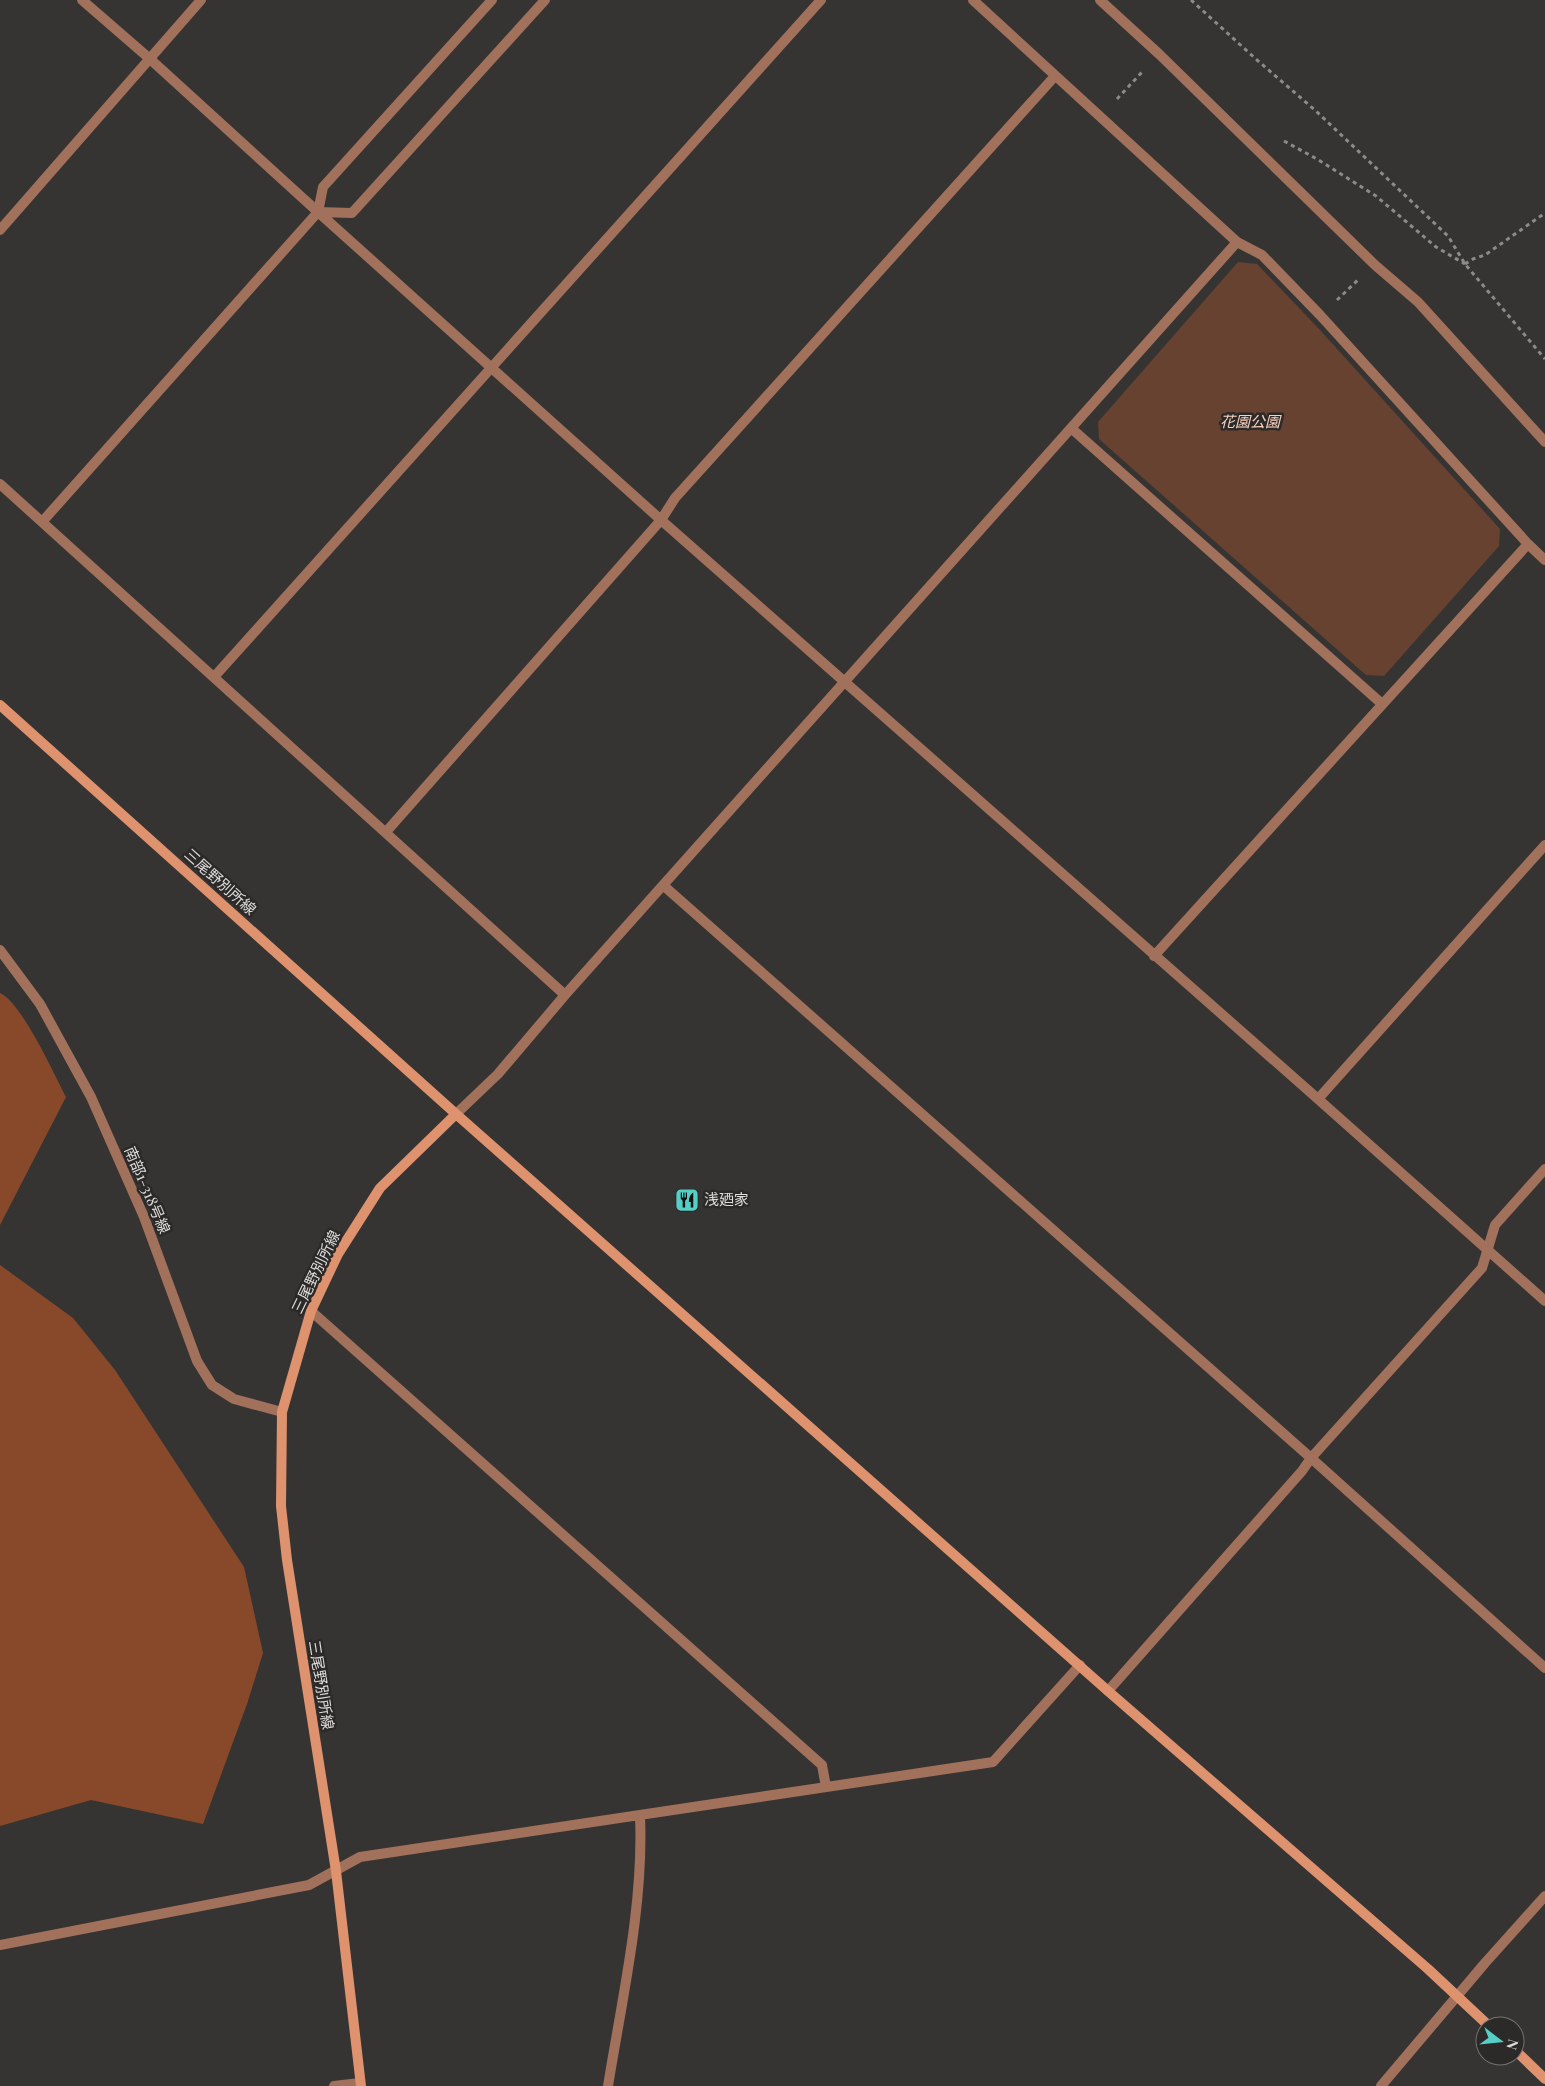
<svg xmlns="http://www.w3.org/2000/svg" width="1545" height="2086" viewBox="0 0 1545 2086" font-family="'Playfair Display','Noto Sans JP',serif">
<rect width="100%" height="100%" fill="#363432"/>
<path fill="#674231" d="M1238,262L1257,264L1320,330L1500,529L1499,546L1384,676L1366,675L1099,439L1098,422Z"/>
<path fill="#88492a" d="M0,993C22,1003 54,1074 66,1097L0,1225Z
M0,1265L73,1318L115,1370L244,1567L263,1653L247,1704L203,1824L91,1800L0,1826Z"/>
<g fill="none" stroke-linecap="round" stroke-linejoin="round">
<path stroke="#8d8b8a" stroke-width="3" stroke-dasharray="4 4" stroke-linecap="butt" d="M1191,0L1257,60L1316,111L1448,236L1465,264L1545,359
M1117,99L1143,71
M1284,141L1317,159L1376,196L1436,247L1465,264
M1465,264L1473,259L1485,255L1545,213
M1337,300L1358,280"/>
<path stroke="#a2715b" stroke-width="10" d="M82,0L150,59L318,212L661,520L1318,1099L1545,1301
M973,0L1237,242L1262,255L1320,315L1528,544L1545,560
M1100,0L1159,54L1375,265L1418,302L1545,442
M318,212L352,213L545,0
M0,230L201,0
M1071,428L1381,703
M0,484L565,995
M42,522L318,212L323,187L492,0
M214,677L821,0
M386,832L661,520L675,498L1055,76
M664,886L1311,1458L1545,1668
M0,950L40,1004L91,1097L144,1217L197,1361L212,1385L234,1399L282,1412
M1154,956L1528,544
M1318,1099L1545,845
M456,1114L498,1074L565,995L1237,242
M311,1311L822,1765L826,1787
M1108,1691L1302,1471L1311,1458L1482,1268L1495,1225L1545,1169
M0,1945L309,1885L360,1857L993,1762L1080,1665
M334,2086L360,2083
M608,2086C622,1999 644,1904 640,1816
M1381,2086L1485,1963L1545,1896"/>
<path stroke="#df926e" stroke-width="10" d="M0,705L456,1114L1108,1691L1428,1969L1489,2026
M1515,2050L1545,2079
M361,2086L336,1871L287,1560L281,1506L282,1412L311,1311L338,1254L380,1188L456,1114"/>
</g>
<defs>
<g id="restaurant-square" transform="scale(1.25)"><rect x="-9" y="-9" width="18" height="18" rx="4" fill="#55cec5" stroke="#2c2a28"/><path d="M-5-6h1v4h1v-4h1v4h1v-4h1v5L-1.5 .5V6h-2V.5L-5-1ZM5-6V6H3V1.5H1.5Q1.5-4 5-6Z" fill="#111"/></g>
</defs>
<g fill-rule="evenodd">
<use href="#restaurant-square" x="687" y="1200"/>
</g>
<g text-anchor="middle" stroke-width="5" stroke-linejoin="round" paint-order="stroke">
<g font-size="15" font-style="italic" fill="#f9d2c0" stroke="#2c2a28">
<text x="1250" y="427">花園公園</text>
</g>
<g font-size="15" fill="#dfdddc" stroke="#2c2a28">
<text transform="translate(220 882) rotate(42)" y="5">三尾野別所線</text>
<text transform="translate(147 1190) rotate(67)" y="5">南部1-318号線</text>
<text transform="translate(316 1272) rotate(-64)" y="5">三尾野別所線</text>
<text transform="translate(321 1685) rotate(81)" y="5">三尾野別所線</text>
</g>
<g font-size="15" fill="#dfdddc" stroke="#2c2a28" text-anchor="start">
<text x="704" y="1205">浅廼家</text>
</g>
</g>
<g transform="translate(1500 2041) rotate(106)"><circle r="24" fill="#2c2a28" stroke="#747270"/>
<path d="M0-4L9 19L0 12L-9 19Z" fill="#55cec5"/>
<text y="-8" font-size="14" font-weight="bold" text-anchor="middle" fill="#dfdddc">N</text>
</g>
</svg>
